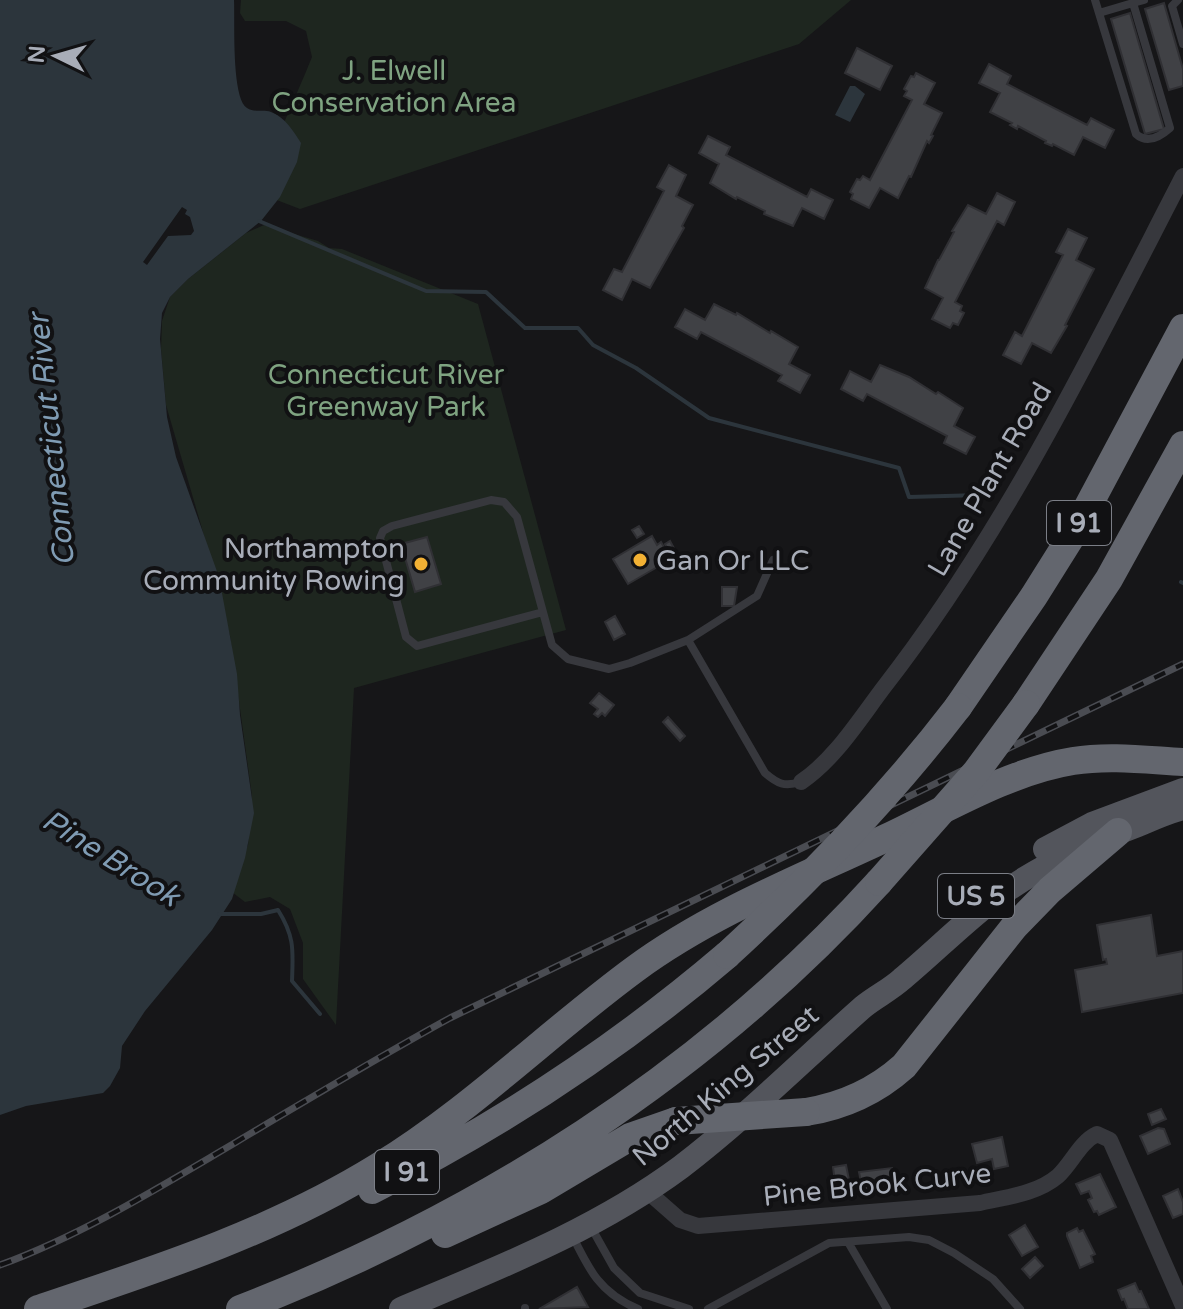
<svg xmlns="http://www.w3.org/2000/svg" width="1183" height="1309" viewBox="0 0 1183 1309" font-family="'Varela Round',sans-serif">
<rect width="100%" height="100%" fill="#161618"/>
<path fill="#1e261f" d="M241,0H851L799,44L300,209L243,187L283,125L305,74L312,57L306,31L286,21H245L240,13Z
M264,225L318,241L329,248L342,249L478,304L566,630L354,688L336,1025L303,979V943L290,909L270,897L245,902L228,889L248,845L252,796L230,636L201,525L166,405L161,349L162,321L170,297L188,279L246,233Z"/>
<path fill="#2c353c" d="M0,0H234C235,20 231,98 247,108C255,113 264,109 271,112C285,117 294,132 301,143L297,162L280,197L261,221L188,279L170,297L162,313L160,339L167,417L176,457L219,577L237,674L240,715L254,813L245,858L232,899L212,930L145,1011L122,1046L120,1068L110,1086L103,1093L26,1106L0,1115Z
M850,86H855L865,94L850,122L835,115Z"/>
<path fill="#161618" d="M182,207L187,210L185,214L190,217L194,231L191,235L168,236L147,265L143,262Z"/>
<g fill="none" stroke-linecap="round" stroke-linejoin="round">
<path stroke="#2c353c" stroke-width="4" d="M259,221L426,291L486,292L525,328H578L593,345L636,368L709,418L899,468L909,497L981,495
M1181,582L1183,583
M219,914H261L278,910C295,937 293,951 292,981L320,1014"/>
</g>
<path fill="#404145" stroke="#303034" stroke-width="2" d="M1164,3L1183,69V86L1169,90L1145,9Z
M1130,13L1164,129L1145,134L1111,19Z
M857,48L892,66L880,90L845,73Z
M989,64L1011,76L1007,84L1087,125L1091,118L1114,130L1105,148L1083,137L1074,155L1053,144L1052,146L1045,143L1046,141L1018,126L1017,129L1010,125L1012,123L990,112L1000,93L979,83Z
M916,73L935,83L924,104L942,113L931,135L933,136L929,143L927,141L911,177L909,176L898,198L880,188L869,208L851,199L853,194L850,192L857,179L860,180L863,176L870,180L912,100L904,96L907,91L904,89L911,76L914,77Z
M708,136L730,147L726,155L807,197L811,189L833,200L824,219L802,208L793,226L764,214L765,211L737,197L736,199L710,183L719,164L699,153Z
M669,165L686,175L676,196L693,205L682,226L684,228L650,288L632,279L622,300L603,290L614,269L622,272L664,191L657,187Z
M997,193L1015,202L1004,225L997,221L955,302L962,306L960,311L964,313L958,325L953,323L950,328L932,319L943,298L925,288L938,260H939L954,232L952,231L968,205L986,214Z
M1068,229L1087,238L1076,260L1094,269L1065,325L1067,326L1051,353L1032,343L1021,364L1003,355L1015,332L1022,336L1063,255L1056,252Z
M714,304L736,315L737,313L770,333L771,331L798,347L789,364L810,375L800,393L778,381L782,375L701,332L697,339L675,327L685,309L705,320Z
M880,365L909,377L936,394L938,392L963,408L954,426L975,437L966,454L944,443L947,436L867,394L863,401L841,389L850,371L871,382Z
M639,526L644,534L637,538L632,530Z
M652,536L657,545L661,542L669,556L664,559L666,562L628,584L613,559Z
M427,537L441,584L415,592L401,544Z
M670,541L676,552L671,555L665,544Z
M722,587H737L734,606H722Z
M615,616L625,634L614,640L605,622Z
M599,693L614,705L605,716L602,713L598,717L594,714L598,709L590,703Z
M668,717L685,736L680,741L663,722Z
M1151,915L1157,956L1183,951V993L1082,1012L1075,970L1107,964L1106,959L1103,960L1097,925Z
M1161,1109L1166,1119L1152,1125L1148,1114Z
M1158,1128L1164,1129L1170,1144L1148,1154L1140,1136Z
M1002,1137L1008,1166L994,1169L992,1159L977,1163L972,1144Z
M846,1165L849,1180L835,1182L833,1167Z
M892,1168L894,1179L879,1181L881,1193L867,1195L865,1182H861L859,1172Z
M1100,1174L1116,1207L1099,1215L1097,1211L1094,1212L1088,1200L1092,1198L1089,1191L1081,1194L1076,1184Z
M1178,1189L1183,1202V1214L1173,1218L1163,1196Z
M1025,1225L1038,1247L1022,1256L1009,1235Z
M1077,1228L1079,1232L1083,1230L1095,1254L1091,1256L1093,1262L1080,1268L1067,1236V1233Z
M1035,1257L1043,1266L1030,1278L1022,1269Z
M1135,1283L1139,1292L1141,1291L1149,1309H1128L1124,1299L1122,1300L1118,1290Z
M577,1287L588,1307L539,1309Z"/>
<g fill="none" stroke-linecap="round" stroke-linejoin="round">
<path stroke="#37383d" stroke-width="8" d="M1095,0L1136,134C1147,144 1160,137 1170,128L1133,3L1144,0
M1178,0L1172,6L1183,44
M1099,13L1133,3
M543,612L417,646L406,637L380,538L383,531L392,526L491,500L504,502L517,517L552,645L568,659L609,669L630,663L688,640L765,773C778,784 784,787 801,782
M688,640L757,596L773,560
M591,1227L614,1268L640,1293L689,1309
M572,1235C589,1270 600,1293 638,1309
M848,1242L887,1309
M525,1308V1309
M708,1309L829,1243L909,1237L929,1240L954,1253L993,1279L1020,1309"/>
<path stroke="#37383d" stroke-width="16" d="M801,782C835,759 859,720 884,687C1006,530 1092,352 1183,176
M647,1191L680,1220L698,1226L980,1203C1006,1197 1037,1194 1058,1176C1072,1163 1080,1142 1097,1134L1110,1140L1183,1306"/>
<path stroke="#53555c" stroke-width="24" d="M1045,849L1092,824L1183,790
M401,1309C498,1268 596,1230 681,1167C745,1118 802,1061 863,1007C875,997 890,990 902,979C933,953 961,925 993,900C1037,867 1087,844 1138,825C1152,819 1167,812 1183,808"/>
<path stroke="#63666e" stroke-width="28" d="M1026,704L1109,579L1183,445
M958,707L1034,596L1076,529L1183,328
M806,1112C844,1106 875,1092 904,1066L1014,927L1050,890L1118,832
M372,1190C501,1125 618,1048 727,955
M445,1234L541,1190L630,1137L676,1121
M38,1309C155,1270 273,1232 378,1167C471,1110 548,1033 635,969C711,913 803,877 888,837C945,810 1010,771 1073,761C1109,755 1147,760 1183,762
M240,1309C481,1216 705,1074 879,882"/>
<g stroke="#4a4c52" stroke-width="7">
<path id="rail" d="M0,1265C82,1235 158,1188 233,1144C305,1101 377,1058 450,1018L1183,664"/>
</g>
<use href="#rail" stroke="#111113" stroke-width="4" stroke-dasharray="12" stroke-linecap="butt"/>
<path stroke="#63666e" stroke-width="28" d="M879,882L976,772L1026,704
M727,955C811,878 889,797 958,707
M676,1121L806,1112"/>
</g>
<g fill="#f2b134" stroke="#111113" stroke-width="3">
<circle cx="640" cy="560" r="8"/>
<circle cx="421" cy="564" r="8"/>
</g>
<g text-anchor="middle" stroke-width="8" stroke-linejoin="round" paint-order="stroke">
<g fill="#111113" stroke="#7b7e86" stroke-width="2">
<rect x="1047" y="501" width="64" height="44" rx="6"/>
<rect x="938" y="874" width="76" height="44" rx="6"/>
<rect x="375" y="1150" width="64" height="44" rx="6"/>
</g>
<g font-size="26" font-weight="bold" fill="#a8adb8">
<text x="1079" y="532">I 91</text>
<text x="976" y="905">US 5</text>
<text x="407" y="1181">I 91</text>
</g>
<g font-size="28" fill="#7fa381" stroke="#111113">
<text x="394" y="80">J. Elwell<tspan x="394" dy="32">Conservation Area</tspan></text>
<text x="386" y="384">Connecticut River<tspan x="386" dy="32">Greenway Park</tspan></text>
</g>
<g font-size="28" fill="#a8adb8" stroke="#111113">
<text transform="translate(989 479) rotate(-60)" y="10">Lane Plant Road</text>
<text transform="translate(725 1085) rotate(-40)" y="10">North King Street</text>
<text transform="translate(877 1184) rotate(-6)" y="10">Pine Brook Curve</text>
</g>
<g font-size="28" fill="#a8adb8" stroke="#111113" text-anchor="end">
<text x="405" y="558">Northampton<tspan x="405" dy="32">Community Rowing</tspan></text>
<text x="656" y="570" text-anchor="start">Gan Or LLC</text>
</g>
<g font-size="30" font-style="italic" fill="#7f9bb3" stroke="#111113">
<text transform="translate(51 440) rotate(-96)" y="10">Connecticut River</text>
<text transform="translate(111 858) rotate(32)" y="10">Pine Brook</text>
</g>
</g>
<g transform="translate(56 56) rotate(275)" stroke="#111113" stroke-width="6" paint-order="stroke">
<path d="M0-6L14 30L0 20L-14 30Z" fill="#a8adb8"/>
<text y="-12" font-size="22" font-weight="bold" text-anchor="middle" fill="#a8adb8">N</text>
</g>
</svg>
